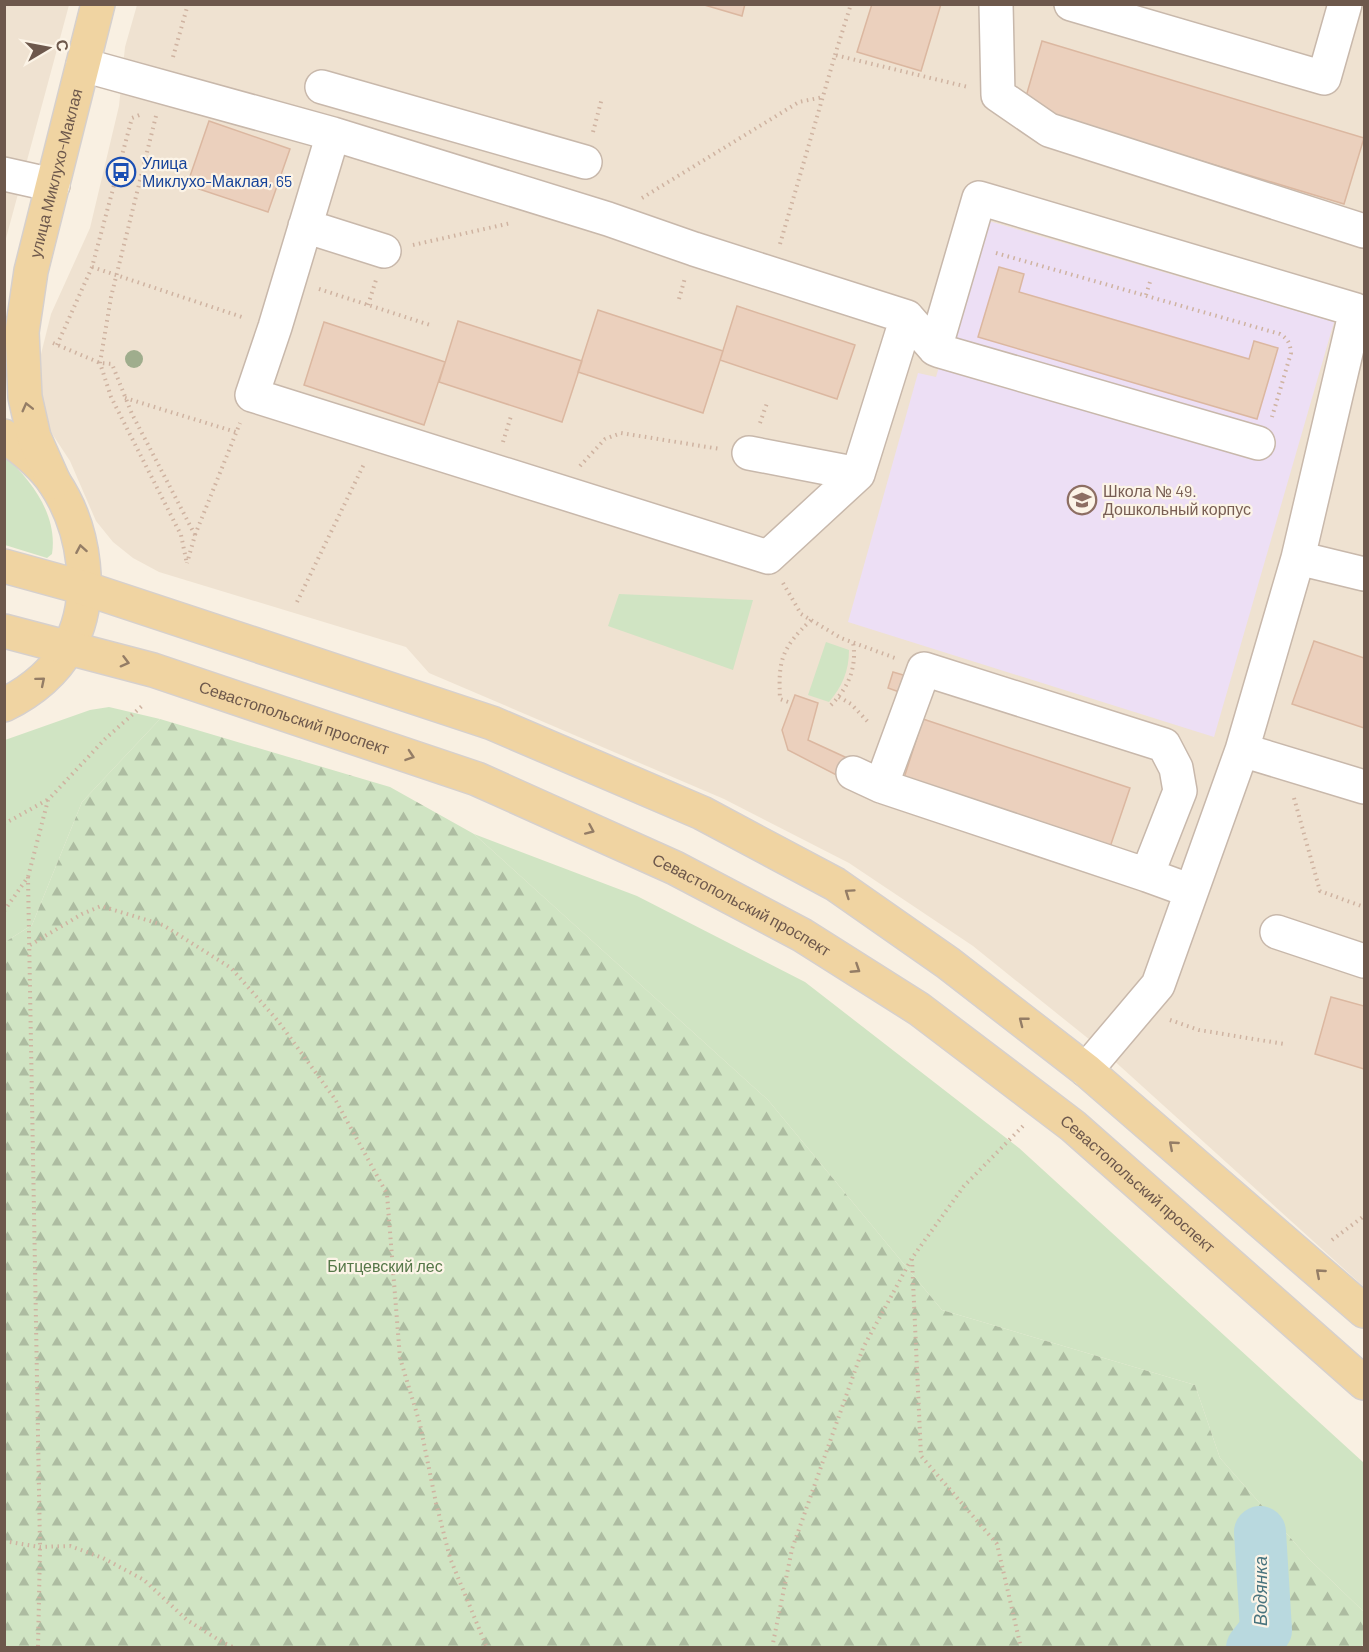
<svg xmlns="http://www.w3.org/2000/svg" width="1369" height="1652" viewBox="0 0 1369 1652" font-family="Barlow,sans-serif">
<defs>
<pattern id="forest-firs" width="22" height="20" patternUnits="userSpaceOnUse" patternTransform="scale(1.5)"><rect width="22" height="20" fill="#d0e4c3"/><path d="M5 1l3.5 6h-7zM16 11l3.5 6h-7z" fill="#adbca1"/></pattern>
</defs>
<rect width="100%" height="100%" fill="#f9f0e2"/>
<path fill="#efe2d1" d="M5,5H69L5,242Z
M137,5H1364V1287L1100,1048L973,946L849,863L724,799L429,673L406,647L159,572L133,558L113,542L96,521L70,461L49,429L40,405L38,379L41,354L51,314L90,228L119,106L125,47Z"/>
<path fill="#eddff5" d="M982,219L1334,322L1214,737L848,622L918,373L936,377Z"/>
<path fill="#d0e4c3" d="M5,457C32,480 58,516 52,554L47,558L5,545Z
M619,594L753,600L733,670L608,626Z
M826,642L849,650C849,671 842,687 829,702L808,695Z
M109,707L160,719L82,802L32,925L5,942V740L90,710Z
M474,834L637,896L805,982L1019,1148L1364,1463V1612L1310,1560L1220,1458L1195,1385L942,1310L768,1100Z"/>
<path fill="url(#forest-firs)" d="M160,719L390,787L474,834L768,1100L942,1310L1195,1385L1220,1458L1310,1560L1364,1612V1641L1362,1647H5V942L32,925L82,802Z"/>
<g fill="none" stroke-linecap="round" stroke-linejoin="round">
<path stroke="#b9d9df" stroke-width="52" d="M1252,1648L1266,1630L1260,1532"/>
</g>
<path fill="#ebd0bd" stroke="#dbb7a0" stroke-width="1.5" d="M701,4H745L742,16Z
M872,4H941L921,71L857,52Z
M1042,41L1364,138L1344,204L1023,107Z
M209,121L290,149L268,212L187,185Z
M999,267L1024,274L1019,292L1249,359L1254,341L1278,348L1257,419L978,337Z
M737,306L855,345L837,399L720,360Z
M598,310L723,351L703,413L578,372Z
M458,321L582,361L562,422L439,382Z
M324,322L445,362L424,425L304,385Z
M1314,641L1364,658V728L1292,704Z
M893,672L910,677L905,694L888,688Z
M795,695L818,703L808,740L858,763L850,782L788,750L782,730Z
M923,719L1130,788L1109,850L903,781Z
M1331,997L1364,1006V1069L1315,1054Z"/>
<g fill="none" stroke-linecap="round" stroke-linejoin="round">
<g stroke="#c8b8ab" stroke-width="36">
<path id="minor" d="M996,4L998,95L1049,130L1364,231
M1071,4L1324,78L1345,4
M83,65L333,134L608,219L694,249L907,317L935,349L940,351L1258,443
M322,87L585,162
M333,134L275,327L252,395L768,557L858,474L907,317
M4,174L53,185
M305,226L384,251
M935,349L979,198L1356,310L1298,558L1242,750L1158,985L1086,1070
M749,453L858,474
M1298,558L1364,574
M1242,750L1364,787
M853,773L881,786
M1147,875L881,786L924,669L1164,745L1176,768L1180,791L1147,875L1191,891
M1277,932L1364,961"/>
</g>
<g stroke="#d6d0cd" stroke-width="36">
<g id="major">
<path d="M4,436C23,449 41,463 54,482C85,528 96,599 68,648C54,673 30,692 4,705"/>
<path id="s1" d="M54,482L34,437L25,397L22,332L31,271L98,4"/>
<path d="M4,566L84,588L492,723L702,813L835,884L948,963L1086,1070L1364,1311"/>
<path id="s2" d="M4,631L153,670L477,779L675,868L802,935L919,1009L1073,1126L1364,1383"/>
</g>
</g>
<path stroke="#cfb3a1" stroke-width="4" stroke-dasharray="1.5 4.5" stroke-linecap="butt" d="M835,55L851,4
M173,57L188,4
M156,116L111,297L100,363L111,397L181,535L187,564
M593,132L602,98
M642,198L799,102L823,97
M780,244L835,55L968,87
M413,245L511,223
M996,253L1280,334C1288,339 1290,343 1291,353L1272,417
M92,267L245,318
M319,289L433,326
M1146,295L1150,282
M679,299L685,278
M368,305L376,280
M53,343L100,363L112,364L132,414L195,535L187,563
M57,345L92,267L132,118L142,114
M125,398L236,432
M760,423L767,403
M503,442L511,416
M580,466L605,439L621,433L720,449
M195,535L240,423
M783,583L801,614L841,638L895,658
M297,602L365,462
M839,697L851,704L870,724
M788,702L780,699C778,659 782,648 811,620
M831,705C849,687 857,667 853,642
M1294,798L1320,891L1364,907
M4,824L47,800
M28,877L40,1547L38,1648
M4,911L28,877L48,800L105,739L143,705
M30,945L82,914L101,906L163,925L231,968L278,1021L335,1099L387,1194L400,1358L420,1424L436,1503L450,1558L487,1648
M1170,1020L1199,1030L1284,1044
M1332,1240L1364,1216
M912,1259L921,1456L997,1544L1021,1648
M4,1541L40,1547L70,1546L103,1558L144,1580L187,1620L222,1642L235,1648
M772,1648L792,1549L863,1348L912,1258L964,1186L1023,1126"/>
<use href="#minor" stroke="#fff" stroke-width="33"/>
<use href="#major" stroke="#f0d4a2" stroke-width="33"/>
</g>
<circle fill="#9fad8d" cx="134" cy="359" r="9"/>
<defs><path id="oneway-chevron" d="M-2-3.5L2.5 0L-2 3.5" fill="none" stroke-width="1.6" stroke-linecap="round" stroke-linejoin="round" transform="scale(1.5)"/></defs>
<g stroke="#947d66">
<use href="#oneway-chevron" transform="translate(27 407) rotate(-104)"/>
<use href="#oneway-chevron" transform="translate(81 549) rotate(-100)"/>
<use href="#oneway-chevron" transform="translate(125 662) rotate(15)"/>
<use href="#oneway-chevron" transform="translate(41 681) rotate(-40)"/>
<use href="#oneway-chevron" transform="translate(410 756) rotate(19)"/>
<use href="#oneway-chevron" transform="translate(590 830) rotate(24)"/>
<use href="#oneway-chevron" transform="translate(849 893) rotate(-145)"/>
<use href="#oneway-chevron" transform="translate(856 969) rotate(33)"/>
<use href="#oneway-chevron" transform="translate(1023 1021) rotate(-142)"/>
<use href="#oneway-chevron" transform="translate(1173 1145) rotate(-139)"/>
<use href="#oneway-chevron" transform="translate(1320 1273) rotate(-139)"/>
</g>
<defs>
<g id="bus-ring" transform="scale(1.5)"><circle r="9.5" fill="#fcf4e7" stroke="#1a4fb4" stroke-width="1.5"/><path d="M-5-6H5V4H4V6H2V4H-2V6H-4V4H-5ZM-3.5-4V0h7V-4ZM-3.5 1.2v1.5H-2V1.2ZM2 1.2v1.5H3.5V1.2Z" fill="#1a4fb4"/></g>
<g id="school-ring" transform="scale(1.5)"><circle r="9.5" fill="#fcf4e7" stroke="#8d6e63" stroke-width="1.5"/><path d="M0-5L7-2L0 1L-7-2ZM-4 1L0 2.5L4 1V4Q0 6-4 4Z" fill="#8d6e63"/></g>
</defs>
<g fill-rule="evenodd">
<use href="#bus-ring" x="121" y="172"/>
<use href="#school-ring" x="1082" y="500"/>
</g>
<g text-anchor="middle" stroke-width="4.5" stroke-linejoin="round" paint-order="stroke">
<g font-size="16" fill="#164399" stroke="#fcf4e7" text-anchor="start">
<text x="142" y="169">Улица<tspan x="142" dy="18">Миклухо-Маклая, 65</tspan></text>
</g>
<g font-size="16" fill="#6d584c" stroke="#fcf4e7">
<text dy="6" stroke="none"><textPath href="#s1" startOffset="318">улица Миклухо-Маклая</textPath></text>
<text dy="6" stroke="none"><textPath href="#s2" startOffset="303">Севастопольский проспект</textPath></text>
<text dy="6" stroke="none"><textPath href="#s2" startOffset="789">Севастопольский проспект</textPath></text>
<text dy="6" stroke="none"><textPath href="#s2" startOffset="1275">Севастопольский проспект</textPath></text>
</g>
<g font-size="16" fill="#785e54" stroke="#fcf4e7" text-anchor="start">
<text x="1103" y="497">Школа № 49.<tspan x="1103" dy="18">Дошкольный корпус</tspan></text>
</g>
<g font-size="16" fill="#557748" stroke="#fcf4e7">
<text x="385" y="1272">Битцевский лес</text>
</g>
<g font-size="18" font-style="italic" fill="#49747e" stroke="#fcf4e7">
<text transform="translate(1261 1591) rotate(-90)" y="6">Водянка</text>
</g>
</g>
<rect width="1369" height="1652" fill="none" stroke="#6d584c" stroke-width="12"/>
<g transform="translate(48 48) rotate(80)" stroke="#fcf4e7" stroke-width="4.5" paint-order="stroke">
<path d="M0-4.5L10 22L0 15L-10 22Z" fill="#6d584c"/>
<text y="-9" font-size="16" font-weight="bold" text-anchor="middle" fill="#6d584c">С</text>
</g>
</svg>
